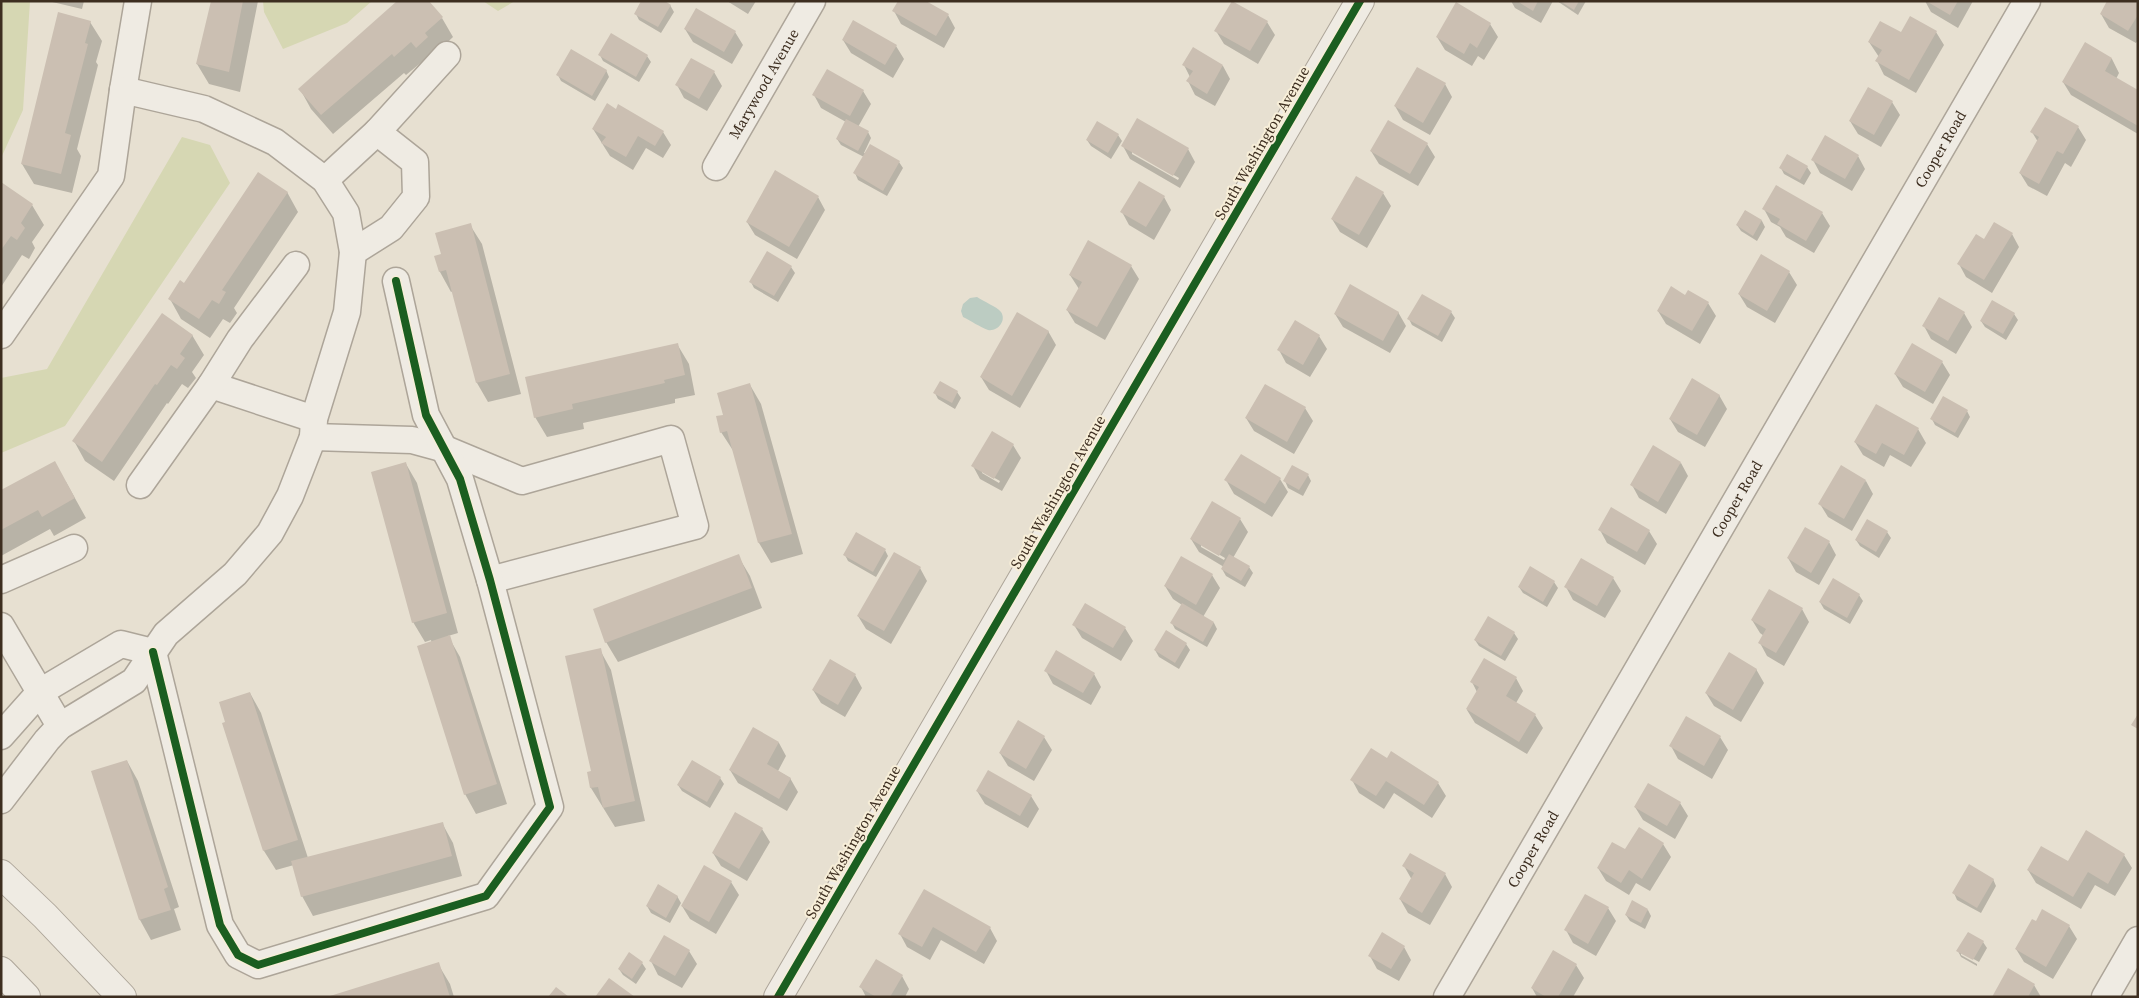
<svg xmlns="http://www.w3.org/2000/svg" width="2139" height="998" viewBox="0 0 2139 998" font-family="'Source Serif 4',serif">
<rect width="100%" height="100%" fill="#e7e0d1"/>
<path fill="#d6d7b3" d="M1,1H30L23,110L1,158Z
M263,1H372L347,23L283,49L264,12Z
M483,1H515L498,11Z
M182,137L210,145L230,183L65,426L1,453V378L47,369Z"/>
<path fill="#bcccc2" d="M977,297C984,302 996,306 1001,312C1007,321 997,332 988,330C980,327 971,321 963,317L961,311L963,304L970,298Z"/>
<path fill="#0003" fill-rule="evenodd" d="M48,1H84L82,9Z
M212,1H258L240,92L209,84L197,64Z
M727,1H756L748,14Z
M1511,1H1553L1541,23L1515,8Z
M1557,1H1586L1578,15Z
M1925,1H1973L1958,28L1931,12Z
M2138,1V40L2136,43L2109,28L2101,14Z
M670,5L674,12L661,33L639,20L636,14Z
M894,11L948,15L955,28L944,48L901,24Z
M442,18L453,37L436,53L428,67L423,61L406,75L404,73L333,134L311,109L300,89Z
M90,22L102,41L96,62L98,65L77,149L81,156L72,193L34,184L22,164Z
M1267,22L1275,35L1258,64L1224,44L1216,31Z
M1490,24L1498,37L1484,60L1478,56L1472,66L1445,50L1437,37Z
M685,29L735,32L743,45L732,64L693,42Z
M1936,32L1944,45L1916,93L1884,75L1877,61L1879,57L1869,42L1901,34Z
M843,40L896,46L904,59L893,78L851,53Z
M2085,44L2112,59L2119,73L2116,79L2138,91V134L2071,95L2063,82Z
M600,55L647,56L651,62L639,82L603,61Z
M1184,65L1223,66L1230,79L1215,106L1195,95L1188,81L1190,77Z
M606,70L609,77L595,101L561,81L558,75Z
M714,72L722,86L707,111L684,98L677,85Z
M1445,84L1452,97L1430,135L1403,120L1395,106Z
M863,91L871,104L858,127L868,132L871,138L864,153L899,162L903,168L887,196L858,180L855,173L864,157L841,145L837,139L846,122L821,108L814,95Z
M1892,102L1900,115L1881,147L1858,134L1850,121Z
M616,110L663,132L671,145L663,158L646,148L633,170L610,156L593,129Z
M1097,123L1118,135L1122,141L1111,159L1091,146L1087,140Z
M2078,127L2086,140L2071,167L2065,163L2047,196L2028,186L2020,173L2038,142L2032,132Z
M1427,144L1435,157L1418,186L1379,164L1371,151Z
M1123,146L1188,149L1195,162L1180,188L1130,159ZM1132,151L1179,178L1178,180L1132,154Z
M1858,156L1865,169L1852,191L1820,173L1813,160Z
M1807,167L1811,173L1804,185L1784,174L1781,168Z
M1,184L32,205L44,225L32,242L35,248L29,259L22,255L1,287Z
M287,192L298,212L234,308L237,313L230,323L223,319L210,338L181,319L170,299Z
M1383,193L1391,206L1367,248L1340,232L1332,219Z
M818,197L825,210L797,259L755,235L747,222Z
M1164,197L1171,210L1154,240L1129,225L1122,212Z
M1764,209L1822,213L1830,226L1814,253L1786,237L1780,227L1771,222Z
M1745,211L1762,221L1765,227L1757,241L1741,231L1737,225Z
M470,225L482,244L521,394L488,402L477,383L453,291L451,292L440,272L436,257L442,255Z
M2012,234L2019,247L1992,293L1966,277L1959,264L1984,241Z
M1131,266L1139,279L1105,340L1075,323L1067,310L1079,289L1070,275Z
M791,267L795,273L778,302L754,288L751,282Z
M1789,272L1797,285L1775,323L1747,307L1739,294Z
M1686,296L1708,303L1716,316L1700,344L1666,324L1658,311Z
M1939,299L1964,313L1972,327L1956,354L1931,339L1924,326Z
M1398,312L1406,326L1390,353L1343,327L1335,314Z
M1451,312L1455,318L1442,342L1412,325L1409,319Z
M2014,314L2018,320L2006,340L1985,327L1981,321Z
M1048,331L1056,345L1020,408L989,390L981,377Z
M192,335L204,355L192,372L196,378L188,388L182,384L168,404L167,403L114,481L85,461L74,441Z
M1319,336L1327,349L1310,377L1286,363L1279,350Z
M677,344L689,364L695,395L675,399V403L583,423L584,429L547,437L535,417Z
M1912,345L1942,362L1950,375L1933,404L1903,387L1895,374Z
M940,383L957,392L961,398L955,409L938,399L935,393Z
M750,385L761,404L803,554L771,563L759,543L734,452L721,432L724,416Z
M1265,385L1305,408L1313,421L1294,454L1254,431L1246,418Z
M1719,395L1727,409L1705,447L1678,432L1670,419Z
M1967,411L1970,417L1958,438L1935,425L1932,419Z
M1918,429L1926,443L1911,467L1890,455L1884,467L1863,455L1855,442Z
M1013,445L1021,458L1002,491L980,479L973,466ZM982,471L1000,481L999,483L982,473Z
M1681,463L1688,476L1666,514L1639,498L1632,485Z
M406,464L417,483L458,633L448,636L460,657L507,804L476,814L465,794L431,640L425,642L413,622Z
M1308,475L1311,481L1303,496L1288,488L1285,481Z
M1280,479L1288,492L1272,517L1234,494L1226,480Z
M1866,481L1873,494L1852,531L1828,517L1820,504Z
M66,482L86,518L54,536L50,529L1,556V492Z
M1212,503L1240,519L1248,532L1233,558L1249,567L1253,573L1245,587L1226,576L1222,569L1224,567L1199,552L1191,539ZM1201,544L1225,558L1224,560L1201,547Z
M1600,530L1649,531L1657,544L1645,565L1607,543Z
M1887,532L1891,538L1879,558L1860,546L1856,540Z
M1829,542L1836,555L1819,585L1796,572L1788,558Z
M885,550L888,556L876,577L848,561L845,555Z
M738,556L750,576L762,608L618,662L606,642Z
M920,568L927,581L891,644L866,629L858,616Z
M1212,575L1220,588L1203,617L1214,623L1217,629L1207,647L1175,629L1172,623L1182,605L1173,599L1165,586Z
M1613,578L1621,591L1605,618L1573,600L1566,587Z
M1833,580L1859,595L1863,601L1850,624L1824,609L1820,602Z
M1554,582L1558,588L1547,607L1523,593L1519,587Z
M1802,609L1809,622L1784,666L1767,656L1760,643L1764,636L1760,633L1752,620Z
M1074,625L1125,628L1133,641L1121,661L1082,638Z
M1514,633L1518,639L1505,661L1479,646L1475,640Z
M1186,644L1190,650L1179,669L1159,657L1155,650Z
M600,650L611,670L645,821L615,827L591,788Z
M1756,669L1764,683L1741,722L1714,706L1706,693Z
M1046,671L1094,674L1101,687L1091,705L1053,684Z
M855,675L862,688L845,717L821,703L813,690Z
M1516,678L1523,691L1516,703L1535,715L1543,728L1527,754L1475,723L1467,710L1477,692L1472,682Z
M250,693L261,713L308,858L442,823L453,843L462,876L313,916L302,896L294,865L276,870L264,851L224,724Z
M754,729L779,743L786,756L778,771L790,778L798,792L787,811L738,783L730,770Z
M1044,737L1052,750L1034,781L1008,766L1000,753Z
M1720,737L1728,750L1712,779L1678,759L1671,746Z
M1387,760L1438,783L1446,796L1432,818L1394,793L1384,809L1359,793L1352,780Z
M127,761L138,781L179,907L174,909L181,930L151,940L140,920L93,772Z
M720,778L724,784L710,808L682,791L678,785Z
M1648,785L1680,803L1688,816L1675,839L1643,820L1635,807Z
M977,791L1031,796L1039,809L1028,828L985,804Z
M762,829L770,842L747,881L721,866L713,853Z
M1663,844L1671,857L1650,891L1636,883L1629,895L1606,881L1598,868L1626,851Z
M2124,855L2132,868L2115,896L2095,885L2081,909L2036,883L2028,870Z
M1404,866L1445,874L1452,887L1430,925L1408,913L1400,899L1412,880Z
M1993,879L1996,886L1981,913L1957,900L1954,893Z
M731,882L739,895L716,934L690,919L682,906Z
M925,891L990,928L997,941L984,964L941,940L930,960L907,947L900,934Z
M677,896L681,903L670,923L651,913L647,906Z
M1608,908L1616,921L1596,956L1573,943L1566,930Z
M1648,910L1651,916L1645,929L1630,921L1626,915Z
M2069,926L2077,939L2053,979L2024,962L2016,949Z
M1968,933L1983,942L1987,948L1979,962L1961,952V955L1977,964V966L1961,957L1958,951Z
M1404,947L1411,960L1399,981L1377,969L1370,956Z
M689,951L697,964L682,988L658,975L651,961Z
M642,963L646,969L636,984L623,975L619,969Z
M438,964L450,984L454,997H333Z
M1576,965L1584,978L1573,997H1537L1532,988Z
M902,976L909,989L905,997H866L861,987Z
M2034,985L2041,997H1993Z"/>
<path fill="#cbbfb2" d="M211,1H243L229,72L196,64Z
M397,1H429L443,17L425,33L428,37L416,48L411,42L394,57L392,54L321,115L298,89Z
M641,1H665L671,5L658,27L634,14Z
M898,1H926L949,14L936,36L892,11Z
M1232,1L1268,21L1250,51L1214,31Z
M1517,1H1538L1533,11Z
M1560,1H1579L1574,10Z
M1926,1H1958L1950,15Z
M2107,1H2138V15L2128,31L2100,14Z
M1456,2L1491,23L1477,48L1470,43L1464,54L1436,37Z
M696,8L736,31L724,52L684,29Z
M58,12L91,21L85,43L88,44L65,133L71,135L61,174L21,164Z
M1910,16L1937,31L1909,80L1875,61L1882,50L1868,42L1880,21L1901,32Z
M853,20L897,45L885,65L842,40Z
M611,33L648,55L636,77L598,55Z
M2085,42L2112,58L2105,71L2138,90V126L2062,82Z
M1193,47L1223,65L1207,94L1186,81L1193,71L1182,65Z
M571,49L607,70L592,96L556,75Z
M691,58L715,71L699,99L675,85Z
M1417,67L1446,83L1423,123L1394,106Z
M827,69L864,90L850,116L812,95Z
M1868,87L1893,101L1874,135L1849,121Z
M607,103L616,109L618,104L664,131L655,146L638,136L626,157L601,143L606,137L592,129Z
M2045,107L2079,126L2063,154L2057,151L2039,184L2019,173L2039,137L2030,132Z
M1137,118L1189,148L1173,176L1121,146Z
M846,119L869,131L858,151L836,139Z
M1388,120L1428,143L1410,174L1370,151Z
M1097,121L1119,134L1108,153L1086,140Z
M1825,135L1859,155L1845,179L1811,160Z
M870,144L900,161L883,191L853,173Z
M1787,154L1808,166L1800,180L1779,168Z
M775,170L819,196L789,247L746,222Z
M258,172L288,192L222,290L226,292L219,304L212,300L199,319L168,299L180,280L184,283Z
M1356,176L1384,192L1359,235L1331,219Z
M1139,181L1165,196L1146,227L1120,212Z
M1,182L33,204L21,223L25,228L17,240L11,236L1,250Z
M1776,185L1823,212L1806,241L1777,224L1780,219L1762,209Z
M1745,210L1762,220L1753,236L1736,225Z
M1994,222L2013,233L1984,280L1957,264L1976,234L1984,239Z
M471,223L510,374L476,383L446,270L439,272L434,256L441,254L435,233Z
M1088,240L1132,265L1097,327L1066,310L1082,282L1069,275Z
M767,251L792,266L774,296L749,282Z
M1761,254L1790,271L1767,311L1738,294Z
M1350,284L1399,312L1383,341L1334,314Z
M1671,286L1685,295L1688,290L1709,302L1692,331L1657,311Z
M1422,294L1452,311L1438,336L1407,319Z
M1939,297L1965,312L1948,341L1922,326Z
M1992,300L2015,313L2003,334L1980,321Z
M1017,312L1049,331L1012,396L980,377Z
M162,313L193,335L180,354L185,358L177,369L171,365L157,385L155,384L102,462L72,441Z
M1295,320L1320,335L1303,365L1277,350Z
M678,343L685,375L664,380L665,383L572,404L573,409L534,418L525,377Z
M1912,343L1943,361L1925,392L1894,374Z
M1692,378L1720,395L1697,435L1669,419Z
M940,381L958,391L952,403L933,393Z
M750,383L792,534L758,543L727,431L720,433L716,416L723,415L717,393Z
M1265,384L1306,407L1287,442L1245,418Z
M1943,396L1968,410L1955,433L1930,419Z
M1876,404L1919,428L1904,455L1882,443L1876,454L1854,442Z
M992,431L1014,444L994,479L971,466Z
M1653,445L1681,462L1658,502L1630,485Z
M1241,454L1281,478L1265,504L1224,480Z
M55,461L75,498L42,517L38,510L1,530V490Z
M406,462L447,613L412,623L371,472Z
M1292,465L1309,474L1299,490L1283,481Z
M1841,465L1866,480L1844,519L1818,504Z
M1212,501L1241,518L1219,556L1190,539Z
M1611,507L1650,530L1637,552L1598,530Z
M1867,519L1888,531L1876,552L1855,540Z
M1805,527L1830,541L1811,573L1787,558Z
M856,532L886,549L873,572L843,555Z
M894,552L921,567L884,631L857,616Z
M739,554L752,588L605,643L593,609Z
M1229,554L1250,566L1241,581L1221,569Z
M1181,556L1213,574L1196,605L1164,586Z
M1581,558L1614,577L1597,606L1564,587Z
M1530,566L1555,581L1543,602L1518,587Z
M1833,578L1860,594L1847,618L1819,602Z
M1769,589L1803,608L1776,653L1758,643L1766,629L1751,620Z
M1085,603L1126,627L1113,648L1072,625Z
M1182,603L1214,622L1203,642L1170,623Z
M1488,616L1515,632L1501,656L1474,640Z
M1166,630L1187,643L1175,663L1154,650Z
M450,635L497,784L464,795L417,646Z
M601,648L635,801L603,808L598,787L590,788L587,772L591,771L565,656Z
M1056,650L1095,673L1083,693L1044,671Z
M1729,652L1757,669L1733,710L1705,693Z
M1484,658L1517,677L1506,696L1536,714L1519,742L1466,709L1479,687L1470,682Z
M830,659L856,674L838,705L812,690Z
M250,692L298,840L263,851L222,723L225,722L219,702Z
M2138,714V729L2131,725Z
M1686,716L1721,736L1704,766L1669,746Z
M1018,720L1045,736L1026,769L999,753Z
M753,727L779,742L767,764L791,778L779,799L729,770Z
M1371,748L1387,758L1391,751L1439,782L1424,805L1386,781L1376,796L1350,780Z
M127,760L168,887L164,889L171,910L139,920L91,771Z
M692,760L721,777L707,802L677,785Z
M988,770L1032,795L1020,816L976,791Z
M1648,783L1681,802L1667,826L1634,807Z
M735,812L763,828L739,869L712,853Z
M443,822L452,856L301,897L291,861Z
M1639,827L1664,843L1642,879L1629,870L1621,883L1597,868L1612,842L1625,849Z
M2086,830L2125,854L2108,884L2088,872L2073,897L2027,870L2041,846L2068,861Z
M1410,853L1446,873L1422,913L1399,899L1414,873L1402,866Z
M1969,864L1994,879L1977,908L1952,893Z
M704,865L732,881L709,922L681,906Z
M658,884L678,896L666,918L646,906Z
M924,889L991,927L976,952L933,927L922,947L898,934Z
M1585,894L1609,907L1588,944L1564,930Z
M1632,900L1648,909L1641,923L1625,915Z
M2042,909L2070,925L2046,967L2015,949L2032,919L2036,921Z
M1382,932L1405,946L1391,969L1368,956Z
M1968,932L1984,941L1973,960L1956,951Z
M664,935L690,950L675,976L649,961Z
M1553,950L1577,964L1558,997H1546L1531,988Z
M629,952L643,962L632,979L618,969Z
M876,959L903,975L890,997H876L859,987Z
M439,962L450,997H330V996Z
M2008,968L2035,984L2028,997H1992Z
M609,978L635,997H595Z
M556,987L569,997H548Z"/>
<g fill="none" stroke-linecap="round" stroke-linejoin="round">
<g stroke="#ada599" stroke-width="29">
<g id="minor">
<path id="s1" d="M716,167L812,1"/>
<path d="M325,180L377,132L447,55"/>
<path d="M353,252L391,228L416,197L415,162L377,132"/>
<path d="M1,335L111,176L123,90L138,1"/>
<path d="M211,385L314,419"/>
<path d="M313,437L412,440L445,449L522,481L671,439L695,526L490,580"/>
<path d="M140,485L211,385L240,339L296,265"/>
<path d="M1,580L74,548"/>
<path d="M1,626L60,726"/>
<path d="M153,652L220,925L238,955L258,965L486,896L550,807L490,580L460,479L426,415L396,281"/>
<path d="M1,736L40,692L121,644L153,652"/>
<path d="M1,800L47,740L60,726L134,681L166,634L235,574L270,533L290,496L313,437L314,419L347,312L353,252L346,213L325,180L275,142L204,109L123,90"/>
<path id="s2" d="M1447,997L2027,1"/>
<path d="M2105,997L2138,940"/>
</g>
</g>
<g stroke="#ada599" stroke-width="30">
<path id="tertiary" d="M1,874L45,916L122,997
M1,971L26,997
M778,997L1360,1"/>
</g>
<use href="#minor" stroke="#efebe3" stroke-width="26"/>
<use href="#tertiary" stroke="#efebe3" stroke-width="28"/>
<g stroke="#f7eed8" stroke-width="11">
<path id="cycleway" d="M153,652L220,925L238,955L258,965L486,896L550,807L490,580L460,479L426,415L396,281
M778,997L1360,1"/>
</g>
<use href="#cycleway" stroke="#1b5e20" stroke-width="8"/>
</g>
<g text-anchor="middle" stroke-width="4" stroke-linejoin="round" paint-order="stroke">
<g font-size="15" fill="#3d2e20" stroke="#f7eed8">
<text dy="5" stroke="none"><textPath href="#s1" startOffset="96">Marywood Avenue</textPath></text>
<text transform="translate(1262 143) rotate(-60)" y="5">South Washington Avenue</text>
<text dy="5" stroke="none"><textPath href="#s2" startOffset="981">Cooper Road</textPath></text>
<text transform="translate(1058 492) rotate(-60)" y="5">South Washington Avenue</text>
<text dy="5" stroke="none"><textPath href="#s2" startOffset="576">Cooper Road</textPath></text>
<text transform="translate(853 842) rotate(-60)" y="5">South Washington Avenue</text>
<text dy="5" stroke="none"><textPath href="#s2" startOffset="171">Cooper Road</textPath></text>
</g>
</g>
<rect width="2139" height="998" fill="none" stroke="#3d2e20" stroke-width="5"/>
</svg>
